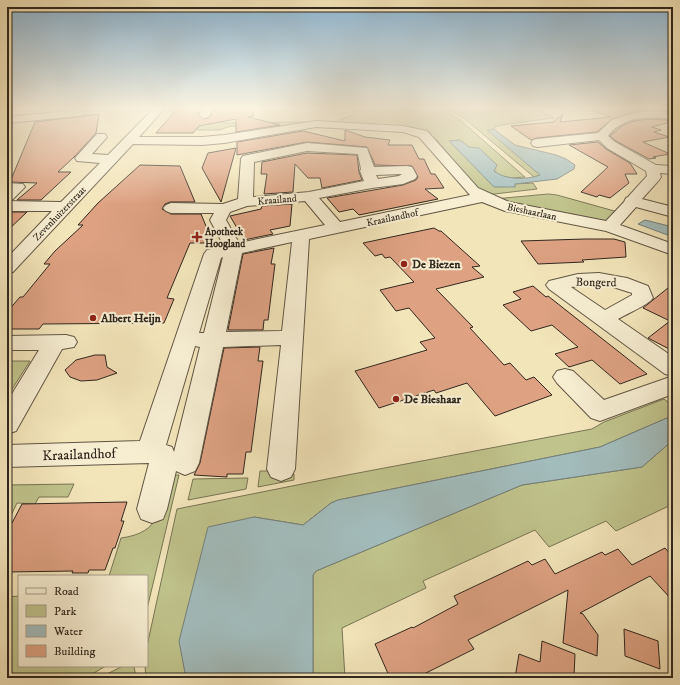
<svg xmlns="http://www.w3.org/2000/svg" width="680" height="685" viewBox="0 0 680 685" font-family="'IM FELL DW Pica',serif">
<rect width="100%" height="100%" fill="#f3e5ba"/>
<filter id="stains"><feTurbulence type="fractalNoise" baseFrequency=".005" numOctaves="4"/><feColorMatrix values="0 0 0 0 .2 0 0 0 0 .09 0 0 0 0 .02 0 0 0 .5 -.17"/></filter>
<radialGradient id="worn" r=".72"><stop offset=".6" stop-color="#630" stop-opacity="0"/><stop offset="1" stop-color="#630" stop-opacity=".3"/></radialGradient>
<path fill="#c0c38c" stroke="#787554" d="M355,108H441L460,120L525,177L512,178L500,176L460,140L449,141L515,187L514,184L533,183L537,189L486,195L476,188L437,140L429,134L336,123L339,120L352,115Z
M446,108H545L539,111L554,118L501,125L495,127L494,129L488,130L541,175L534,177L465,119Z
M202,120L224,123L310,122L294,126H231L219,130H197Z
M548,194L557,195L618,212L604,224L494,199Z
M7,361H30L7,397Z
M664,399L673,406V423L667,418L600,447L338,500L331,503L303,525L254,517L180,641L186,678H146L145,666H147V646L177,509L342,476L592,429L604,422Z
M673,440V504L616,531L606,521L549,547L535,530L423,581L426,588L342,628L345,678H313V575L316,571L522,485L642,467Z
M260,471H277L276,473L294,474V480L258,487Z
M171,475H179L147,609V576H109L121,538C161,533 161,508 171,475Z
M248,478L246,489L188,500L193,479Z
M74,484L68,497H39L35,504L17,503L7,524V485Z
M19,596V666H106L85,678H7V597Z
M123,666H134L136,678H99Z"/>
<path fill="#a2bcbc" stroke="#74807c" d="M494,129L515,145L556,155L566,159L575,165L574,169L557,179L515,184V187H494L449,141L460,140L469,147L479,148L497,165L494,171C505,180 527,180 540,175L487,130Z
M645,220L673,227V237L638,224Z
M667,418L673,423V440L642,467L522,485L316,571L313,575V678H186L179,641L208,527L254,517L303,525L331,503L338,500L600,447Z"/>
<path fill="#dea283" stroke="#30271d" d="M178,108H201L198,115L204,119L209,118L215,108H253L254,116L248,117L280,125L236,132V119L199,126L193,133H156Z
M593,108H673V111L654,110L634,112L612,119L597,132L537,138L531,140L511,126L553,122L563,114L560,122L611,117L593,111Z
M99,114L96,133L74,157L58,172H71L41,200H17L37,183L10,182L35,122Z
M647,119L669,120L667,121L670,122L652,127L661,130L654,132L669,137L643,142L670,154L653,157L656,158L649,159L616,141L610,136L622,126L630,122Z
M345,130L365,137L390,140L388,145H412L419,159H424L431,174H435L444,188L425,189L438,199L359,215L353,209L339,212L327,198L403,185L416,180L418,177L412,166L375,165L367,147L307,142L237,155V142L303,131L345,141Z
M598,142L606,149L630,163L637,174H625L629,183L610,198L599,195L597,197L581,192L608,167L569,145Z
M236,148L221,202L202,168L208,153Z
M307,153L357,155L359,172L362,180L322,188L320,178H308L295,164L293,192L264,194L267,174H261L262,162Z
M140,165L180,166L195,202H170L165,204L162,209L171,214H201L213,243H190L167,298L174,299L164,323L43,324L39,329H7V312L20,297H23L50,264H44L55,251L83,225H78L98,203Z
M292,204L290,226L270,230L273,234L244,240L230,216L261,209L262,206Z
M7,212H27L7,231Z
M434,228L439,231H441L480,266L472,267L484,277L436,289L473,327L470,328L504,365L510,363L526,380L534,377L552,395L495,416L467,383L436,393L434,390L379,408L355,371L427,350L420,342L435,338L409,308L396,311L380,290L414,282L390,257L385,258L382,254L375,256L363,243Z
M585,239H614L625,242L626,257L582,260L584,262L538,264L521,241Z
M274,248L271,264H275L268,320H264L263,330H228L243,254Z
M673,284V351L648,338L670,321L643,308Z
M533,286L546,297L548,296L647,374L620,384L592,360L569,367L555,354L578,347L552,325L531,331L503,305L521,299L513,292Z
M260,347L258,361H263L251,452H246L243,474H227V477L194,475L200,463L224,348Z
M95,355H105L107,367L117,373L97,380L81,381L70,377L65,370L76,360Z
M127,502L121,521H124L115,548H113L105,570H89L88,573H72L73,571L7,572V529L10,524L12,523L22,504Z
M665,548L673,557V601L650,576L580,613L583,614L598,635L597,656L563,643L568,590L468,640L474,649L416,678H390L375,644L412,627L413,628L458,604L454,596L528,561L532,565L545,559L555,574L602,552L605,555L618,549L632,565Z
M624,629L658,641L660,669L625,656Z
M542,641L575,654L574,676L577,678H515L519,654L540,662Z"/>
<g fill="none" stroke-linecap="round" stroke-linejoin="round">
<g stroke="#615644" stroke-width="2">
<path id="minor" d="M78,108H90L83,115L79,116L7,123V117L76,110Z
M154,108H165L139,137H202L224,135L316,121L403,126L427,131L478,188L509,202L606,221L624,202L626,198L628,197L647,176L646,171L607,148L599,140L537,147L533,146L531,143L533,140L537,139L598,133L612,120L634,113L654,111L673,113V119C650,117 624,115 608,136L615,142L656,165L673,166V174L660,173L661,177L659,180L642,199L673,207V217L636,207L620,225L673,244V255L606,231L505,211L482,202L309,239L295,469L291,477L281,481L271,477L267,469L281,345L223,347L199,463L195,471L185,475L176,471L167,509L163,519L152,523L141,519L137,509L149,463L7,467V445L140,441L204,254L207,250L224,246L210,220L214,213H171L166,211L163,208L166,205L171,203L223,204L238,199L241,159L243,156L307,143L367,148L374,167L407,166L412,167L417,176L415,179L403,184L372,188L319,198L340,222L470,195L419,137L403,132L316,127L224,143L202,145L133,144L13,272L7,274V258L52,211H7V183L23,184L25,187L12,200L7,201L61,202L100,163L77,161L75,158L97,134H105L107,137L92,154L108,155ZM307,151L358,154L361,169L360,171L364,181L309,192L253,197L254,162ZM402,174L399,176L378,179L376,175ZM305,201L325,225L239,243L226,220L230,212L247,206ZM292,242L282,331L226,332L242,253ZM223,257L204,333H199L221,258ZM195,346L200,347L174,452L172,447L166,445Z
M203,108H214L208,117L204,118L199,115Z
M599,273L627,278L648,286L653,298C647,306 628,313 618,319L673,357V376L665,374L549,289L546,285L549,281L578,274ZM589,285L610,286L632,293V295L605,310L571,287Z
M66,335L74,337L77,342L74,347L62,349L16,431L7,434V402L39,350H7V336Z
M565,369L573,371L604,400L673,376V394L600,421L591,418L557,383L553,377L557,371Z"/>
</g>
<use href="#minor" fill="#f7eed2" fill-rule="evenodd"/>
</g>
<linearGradient id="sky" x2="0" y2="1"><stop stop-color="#8cb7d6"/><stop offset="0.53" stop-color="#faf3e0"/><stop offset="1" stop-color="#faf3e0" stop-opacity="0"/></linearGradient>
<rect width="680" height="204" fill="url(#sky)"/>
<g fill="#8f2418" stroke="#f7eed2" stroke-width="1.5">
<path d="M195 231h4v4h4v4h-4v4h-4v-4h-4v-4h4z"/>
<circle cx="404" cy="264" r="4"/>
<circle cx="93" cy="318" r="4"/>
<circle cx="396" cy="399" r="4"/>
</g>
<g text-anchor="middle" stroke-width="4" stroke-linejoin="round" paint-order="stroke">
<g font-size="10" fill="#30271d" stroke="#f7eed2">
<text transform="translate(277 199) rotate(-5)" y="4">Kraailand</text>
<text transform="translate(532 211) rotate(12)" y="4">Bieshaarlaan</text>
<text transform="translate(59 213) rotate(-46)" y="4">Zevenhuizerstraat</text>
<text transform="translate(392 217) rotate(-12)" y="4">Kraailandhof</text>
</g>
<g font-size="10" font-weight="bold" fill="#30271d" stroke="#f7eed2" text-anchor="start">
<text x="205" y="235">Apotheek<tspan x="205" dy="12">Hoogland</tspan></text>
</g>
<g font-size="12" font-weight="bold" fill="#30271d" stroke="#f7eed2" text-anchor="start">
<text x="412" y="268">De Biezen</text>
<text x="101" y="322">Albert Heijn</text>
<text x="404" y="403">De Bieshaar</text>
</g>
<g font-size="12" fill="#30271d" stroke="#f7eed2">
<text transform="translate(596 282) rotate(1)" y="4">Bongerd</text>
</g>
<g font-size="14" fill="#30271d" stroke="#f7eed2">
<text transform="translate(79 454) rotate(-2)" y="5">Kraailandhof</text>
</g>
</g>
<rect width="680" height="685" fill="none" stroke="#f3e5ba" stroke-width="24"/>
<rect x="8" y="8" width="664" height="669" fill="none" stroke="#30271d" stroke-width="2"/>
<rect x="12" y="12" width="656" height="661" fill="none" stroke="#30271d"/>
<rect x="18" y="575" width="130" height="92" fill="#f7eed2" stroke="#a79e8a"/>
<rect x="26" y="588" width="20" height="6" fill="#f7eed2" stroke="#a79e8a"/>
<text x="54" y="595" font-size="12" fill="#30271d">Road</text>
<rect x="26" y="605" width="20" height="12" fill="#c0c38c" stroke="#a79e8a"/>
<text x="54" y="615" font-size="12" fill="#30271d">Park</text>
<rect x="26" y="625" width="20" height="12" fill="#a2bcbc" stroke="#a79e8a"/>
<text x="54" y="635" font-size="12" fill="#30271d">Water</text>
<rect x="26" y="645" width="20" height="12" fill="#dea283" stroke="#a79e8a"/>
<text x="54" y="655" font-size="12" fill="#30271d">Building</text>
<rect width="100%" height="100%" filter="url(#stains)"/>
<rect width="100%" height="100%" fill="url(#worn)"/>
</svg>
